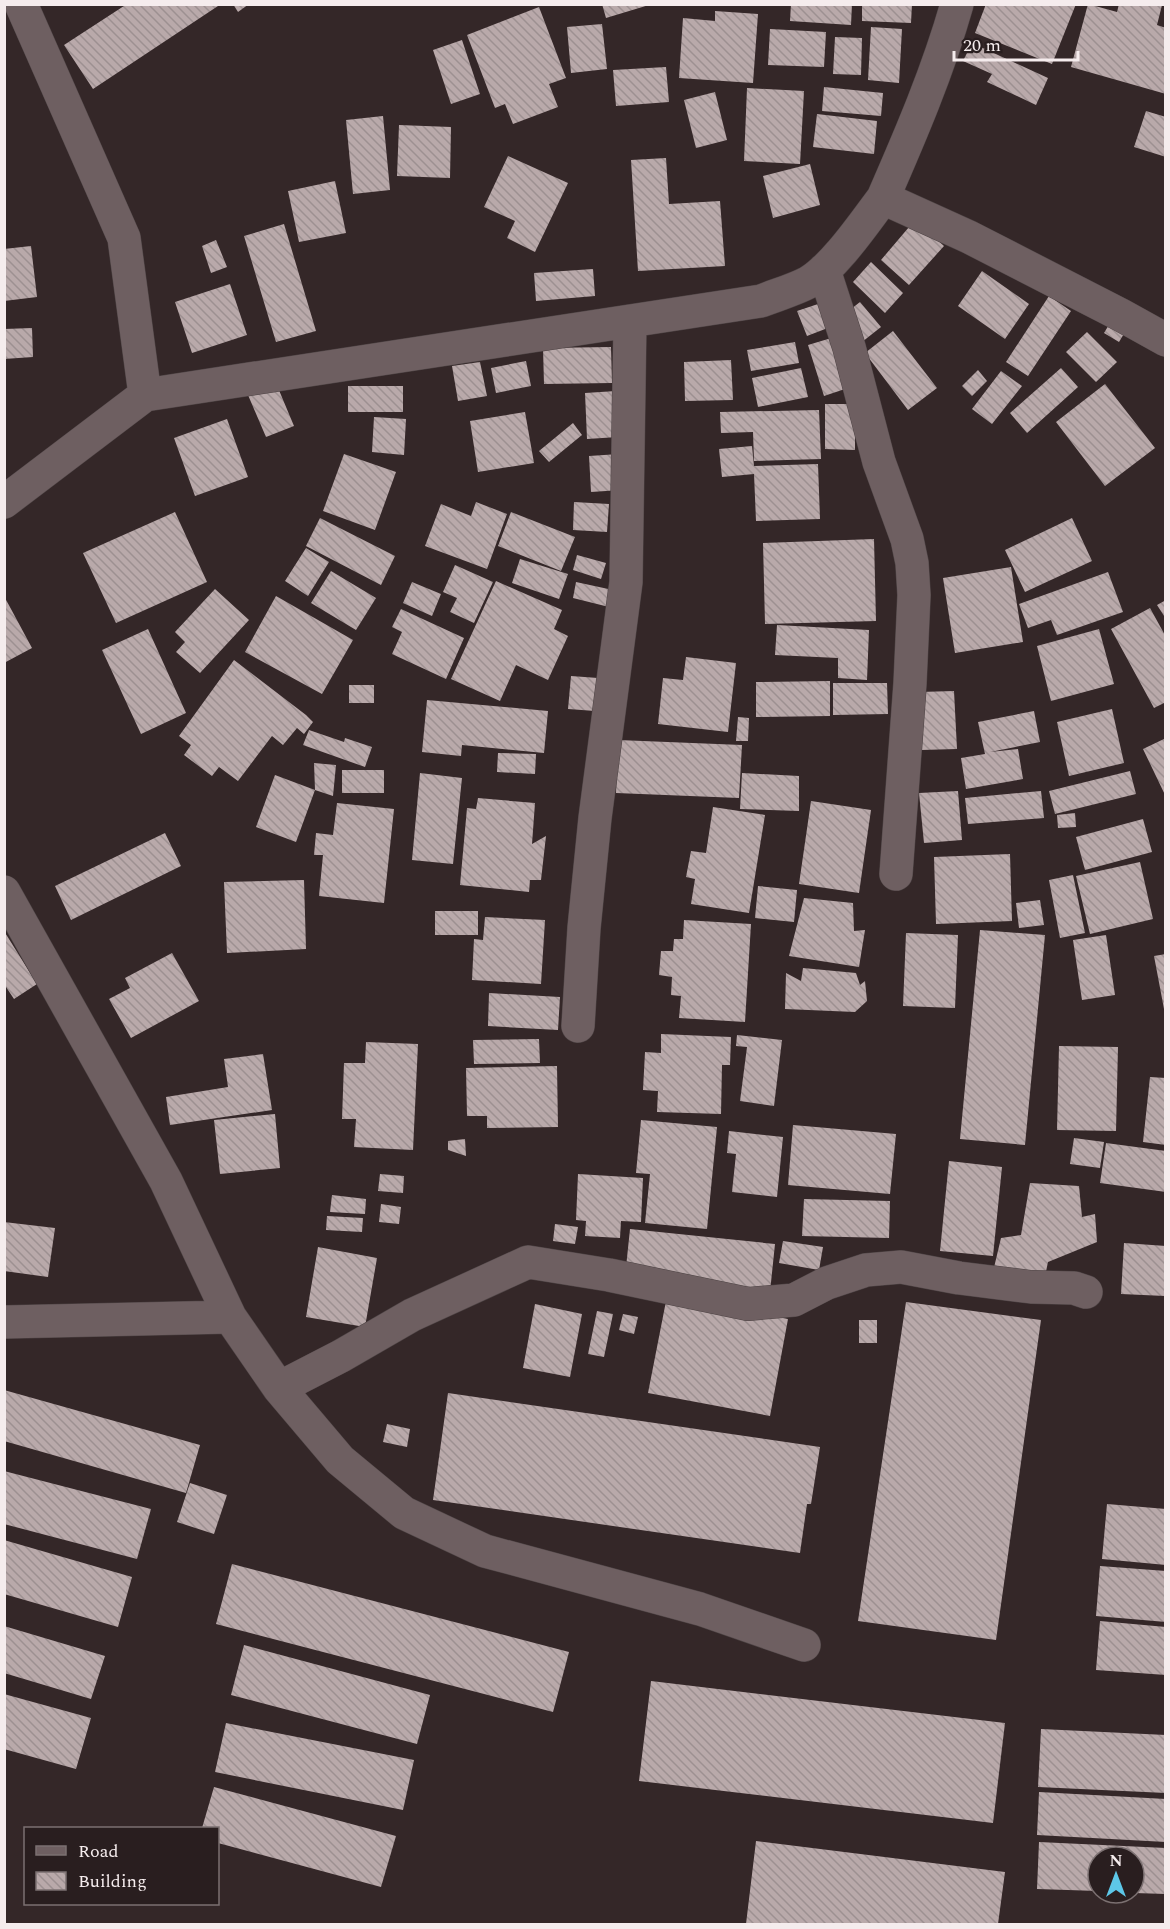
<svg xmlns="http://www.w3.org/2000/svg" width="1170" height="1929" viewBox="0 0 1170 1929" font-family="Spectral,serif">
<defs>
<pattern id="building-back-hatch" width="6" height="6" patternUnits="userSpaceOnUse" patternTransform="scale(1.5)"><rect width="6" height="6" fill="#b9a9aa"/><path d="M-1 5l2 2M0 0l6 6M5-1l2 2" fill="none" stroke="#9d9091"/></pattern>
</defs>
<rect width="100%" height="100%" fill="#342728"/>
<path fill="url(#building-back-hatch)" d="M127,4H221L93,89L64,45Z
M233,4H249L238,12Z
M602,4H649V5L606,18Z
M791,4H852L851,25L790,21Z
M862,4H912L911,23L862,21Z
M986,4H1076L1052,64L975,33Z
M1088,4L1117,12L1119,4L1162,5L1157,25L1166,28V94L1071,67Z
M539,7L566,78L549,84L558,107L513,124L505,104L495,108L467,35Z
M715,11L758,14L753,83L679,78L683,18L715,21Z
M602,24L607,69L571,73L567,27Z
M871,27L902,29L899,83L868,80Z
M770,29L826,32L824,67L768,65Z
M835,37L862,38L861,75L833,74Z
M462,40L480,94L451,104L433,50Z
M972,43L1048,78L1036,105L987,82L992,74L963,61Z
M666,67L669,102L616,106L613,70Z
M824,87L883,93L881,116L822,111Z
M747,88L804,91L800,164L744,161Z
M715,92L727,140L696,148L684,100Z
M1146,111L1166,117V157L1134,147Z
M817,114L877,121L874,154L813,147Z
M383,116L390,190L353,194L346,120Z
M399,125L451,127L450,178L397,176Z
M508,156L568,183L535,252L507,238L515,221L484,207Z
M666,158L669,204L720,201L725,266L638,271L631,160Z
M810,164L820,205L773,218L763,176Z
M335,181L346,233L299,242L288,191Z
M915,220L944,246L909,285L881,260Z
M284,224L316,331L276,342L244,236Z
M216,240L227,267L211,273L202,246Z
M31,246L37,297L4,301V249Z
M871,262L903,293L885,313L853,282Z
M593,269L595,296L536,301L534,273Z
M982,271L1029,304L1005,339L958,306Z
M230,284L247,335L192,353L175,302Z
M1049,296L1071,311L1028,376L1006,362Z
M824,302L833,326L807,336L797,311Z
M860,302L881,327L862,342L842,316Z
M1110,323L1125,332L1119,342L1104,333Z
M32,328L33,357L4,359V329Z
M893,331L937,388L908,410L865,353Z
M1087,332L1117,362L1096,382L1066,352Z
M838,336L854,386L824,396L808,345Z
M795,342L799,363L751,371L747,350Z
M611,347L612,383L544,384L543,348Z
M731,360L733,400L685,401L684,362Z
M526,361L531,386L496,393L491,368Z
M480,362L487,396L458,401L452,366Z
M801,368L808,397L758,407L752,378Z
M1061,368L1078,387L1027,433L1010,413Z
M978,370L987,381L972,396L962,386Z
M1001,371L1022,386L992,424L972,409Z
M276,383L294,426L266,437L248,395Z
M1105,384L1155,448L1105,486L1056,422Z
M348,386H403V412H348Z
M616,391L618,437L587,439L585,393Z
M825,404H855V450L825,449Z
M819,410L821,459L754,461L753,432L721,433L720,412Z
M525,412L534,463L478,472L470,421Z
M374,417L406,419L404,455L372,452Z
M227,419L248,477L195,496L174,438Z
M573,423L582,435L549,462L539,451Z
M752,446L754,466L818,464L820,519L756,521L754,474L722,477L719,449Z
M344,454L396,472L375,530L323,511Z
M619,454L621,490L591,492L589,456Z
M476,502L507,514L487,569L425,546L441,504L471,516Z
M574,502L609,504L607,532L573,530Z
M175,512L207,582L116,623L83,553Z
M511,512L575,537L561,571L498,546Z
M320,518L395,556L381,585L306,546Z
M1072,518L1092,561L1025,592L1005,550Z
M874,539L876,621L765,624L763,543Z
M306,548L329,562L308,596L285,581Z
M577,555L606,563L601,579L573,570Z
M520,559L568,574L559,599L512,583Z
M455,565L493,582L474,623L450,612L457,598L443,592Z
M1011,567L1023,642L955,653L943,578Z
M331,571L376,598L356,630L311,603Z
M1108,572L1123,612L1057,635L1051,620L1028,628L1019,604Z
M496,581L562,610L554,629L568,636L548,680L516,665L500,701L451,679Z
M412,582L441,594L432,616L403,603Z
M576,582L613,590L609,607L573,598Z
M215,589L249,620L200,673L176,652L185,642L175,632Z
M4,596L32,648L4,663Z
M276,596L353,640L322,694L245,652Z
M1166,600V619L1157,605Z
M1150,608L1166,637V702L1154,708L1111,629Z
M401,609L464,638L446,679L392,654L402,632L392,627Z
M777,625L869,630L867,680L838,678V658L775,655Z
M148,629L186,713L141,734L102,650Z
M1099,629L1114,684L1051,701L1037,646Z
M686,657L736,663L728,732L658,724L663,678L683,680Z
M234,660L306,715L313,722L304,734L297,728L283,745L272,736L238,781L219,767L212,776L184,755L191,745L179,736Z
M571,676L598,678L595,711L568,709Z
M830,681V716L756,717V682Z
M833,683H887L888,714L833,715Z
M349,685H374V703H349Z
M954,691L957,749L921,750L919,692Z
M427,700L548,711L544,753L462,745L461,756L422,752Z
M1112,709L1124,763L1069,776L1057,722Z
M1034,711L1040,742L990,752L1018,749L1023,779L966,789L961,758L985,754L978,722Z
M738,717L749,718L748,741H736Z
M309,730L344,742L345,738L372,747L365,767L303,745Z
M1166,738V797L1143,749Z
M618,740L742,745L739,798L616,793Z
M498,753L536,754L535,774L497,772Z
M314,763L336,765L333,796L315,790Z
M342,770H384V793H342Z
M1130,771L1136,794L1055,814L1049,791Z
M420,773L462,778L453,864L412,860Z
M742,773L799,776V811L740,809Z
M275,775L315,790L296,842L256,827Z
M958,791L962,840L924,843L919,793Z
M1041,791L1044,818L968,824L965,798Z
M478,798L535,803L532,844L546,836L541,880H530L529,892L460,885L467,808L476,809Z
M811,801L871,810L859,893L799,884Z
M337,803L394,809L384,903L319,896L323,855H314L316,833L333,835Z
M713,807L765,815L749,913L691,904L695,879L686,877L691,851L706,853Z
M1075,813L1076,827L1058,828L1057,815Z
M1143,819L1152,852L1085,870L1076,837Z
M165,833L181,866L71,920L55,886Z
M1010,854L1012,921L936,924L934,857Z
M1140,862L1153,919L1090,934L1076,876Z
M1073,875L1085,933L1060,938L1049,880Z
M304,880L306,949L227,953L224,882Z
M758,886L797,890L794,922L755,918Z
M804,898L853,903L854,931L865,930L859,967L789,956Z
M1040,900L1044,925L1019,928L1016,903Z
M435,911H478V935H435Z
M485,917L545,920L541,984L472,980L474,939L483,940Z
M684,920L751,924L745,1022L679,1018L681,996L671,995L672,977L659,975L661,951H673L674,939H683Z
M980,930L1045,935L1025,1145L960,1139Z
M4,931L37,984L14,999L4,984Z
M906,933L958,935L955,1008L903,1006Z
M1106,935L1115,995L1082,1000L1073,940Z
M172,953L199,1001L131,1038L109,999L130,988L125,978Z
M1166,954V1009H1164L1154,956Z
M803,968L856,973L860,985L865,981L867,1001L855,1012L785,1009L786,973L801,981Z
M489,993L560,997L558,1030L488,1026Z
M661,1034L731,1037L730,1065H722L721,1114L657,1112L658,1091L643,1090L645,1052L661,1053Z
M737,1035L782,1040L774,1106L740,1101L747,1047L736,1046Z
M539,1039L540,1063L474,1064L473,1040Z
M366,1042L418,1044L413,1150L354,1147L356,1119H342L344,1063H365Z
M1059,1046L1118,1047L1116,1131L1057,1130Z
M263,1054L272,1110L170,1125L166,1097L228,1087L224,1059Z
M557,1066L558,1127L487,1128V1116H467L466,1068Z
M1150,1077L1166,1078V1145L1143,1142Z
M275,1114L280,1168L220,1174L214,1120Z
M641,1120L717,1127L707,1229L645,1223L650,1174L636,1173Z
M793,1125L896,1134L890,1194L788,1185Z
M729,1131L783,1137L777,1197L732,1192L736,1154L727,1153Z
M1074,1138L1104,1142L1100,1168L1070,1164Z
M465,1139L466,1156L448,1150V1141Z
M1106,1143L1166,1151V1192L1100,1183Z
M949,1161L1002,1167L993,1256L940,1251Z
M380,1174L404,1176L403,1193L378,1191Z
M578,1174L643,1178L641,1222L621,1221L620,1238L585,1236L586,1221L576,1220Z
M1030,1183L1079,1186L1082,1217L1095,1214L1097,1242L1048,1262L1044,1281L992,1276L1001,1238L1021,1235Z
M332,1195L366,1199L365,1214L330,1212Z
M804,1199L890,1201L889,1238L802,1236Z
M381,1204L401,1207L399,1224L379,1222Z
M327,1216L363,1218L362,1232L326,1230Z
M4,1222L55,1228L48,1277L4,1271Z
M555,1224L578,1227L575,1244L553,1241Z
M630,1229L775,1244L770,1292L625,1277Z
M783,1241L823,1247L819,1270L779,1263Z
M1124,1243L1166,1246L1165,1296L1121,1294Z
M318,1247L377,1258L365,1327L306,1317Z
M667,1296L788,1319L770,1416L648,1393Z
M906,1302L1041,1320L996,1640L858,1621Z
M535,1304L582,1314L570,1377L523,1368Z
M597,1311L613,1314L604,1357L588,1354Z
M623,1314L638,1317L634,1334L619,1330Z
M859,1320H877V1343H859Z
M4,1390L200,1445L186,1493L4,1441Z
M448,1393L820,1447L811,1504H807L800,1553L433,1500Z
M387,1424L410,1429L407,1447L383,1442Z
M4,1471L151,1509L137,1559L4,1524Z
M190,1483L227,1495L214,1534L177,1522Z
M1107,1504L1166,1509V1565L1102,1559Z
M4,1540L132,1577L118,1627L4,1594Z
M232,1564L569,1652L553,1712L216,1624Z
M1100,1566L1166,1571V1622L1096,1616Z
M1100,1621L1166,1627V1675L1096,1670Z
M4,1626L105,1656L91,1699L4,1673Z
M244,1645L430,1695L417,1744L231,1695Z
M651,1681L1005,1723L993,1823L639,1781Z
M4,1694L91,1718L76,1769L4,1749Z
M226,1723L414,1760L403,1810L215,1772Z
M1041,1729L1166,1735V1793L1038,1787Z
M214,1787L396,1836L381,1887L218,1843V1828H202Z
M1039,1792L1166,1799V1842L1037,1835Z
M756,1841L1005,1872L998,1924H746Z
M1039,1842L1166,1848V1894L1134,1893V1857H1098V1891L1037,1889Z"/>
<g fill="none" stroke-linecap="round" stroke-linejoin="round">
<g stroke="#4f4546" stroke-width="34">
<path id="street" d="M21,4L124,238L145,395
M883,198C911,134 938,71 957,4
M824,270L849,347L879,462L907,539L912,563L914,595L910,683L896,874
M4,502L145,395L761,301C776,295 794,290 809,282C836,265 864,223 883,198L969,237L1121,315L1166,340
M4,892L166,1181L230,1317L279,1388L340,1460L404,1513L485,1551L700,1609L804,1645
M578,1026L584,928L595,818L626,582L630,321
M4,1322L230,1317
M279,1388L341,1356L412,1315L528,1262L609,1275L748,1304L794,1300L827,1283L866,1270L901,1267L959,1278L1031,1287L1074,1288L1086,1292"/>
</g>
<use href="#street" stroke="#6e5f61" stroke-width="33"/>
</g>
<rect width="1170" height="1929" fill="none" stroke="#f5eced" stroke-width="12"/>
<rect x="24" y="1827" width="195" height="78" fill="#291e1f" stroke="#7b7071" stroke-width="1.5"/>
<rect x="36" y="1846" width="30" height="9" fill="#6e5f61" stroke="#7b7071" stroke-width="1.5"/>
<text x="78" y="1857" font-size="18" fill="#f5eced">Road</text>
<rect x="36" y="1872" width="30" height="18" fill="url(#building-back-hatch)" stroke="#7b7071" stroke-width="1.5"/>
<text x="78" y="1887" font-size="18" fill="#f5eced">Building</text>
<g transform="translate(1116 1875)"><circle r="28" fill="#291e1f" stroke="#7b7071" stroke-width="1.5"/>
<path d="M0-4.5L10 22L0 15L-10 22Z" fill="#5dc7e8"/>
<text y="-9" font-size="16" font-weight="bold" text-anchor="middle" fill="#f5eced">N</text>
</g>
<path d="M954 51v9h124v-9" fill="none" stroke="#f5eced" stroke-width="3"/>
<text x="963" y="51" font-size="18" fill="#f5eced" stroke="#291e1f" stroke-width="4.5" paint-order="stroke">20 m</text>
</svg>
